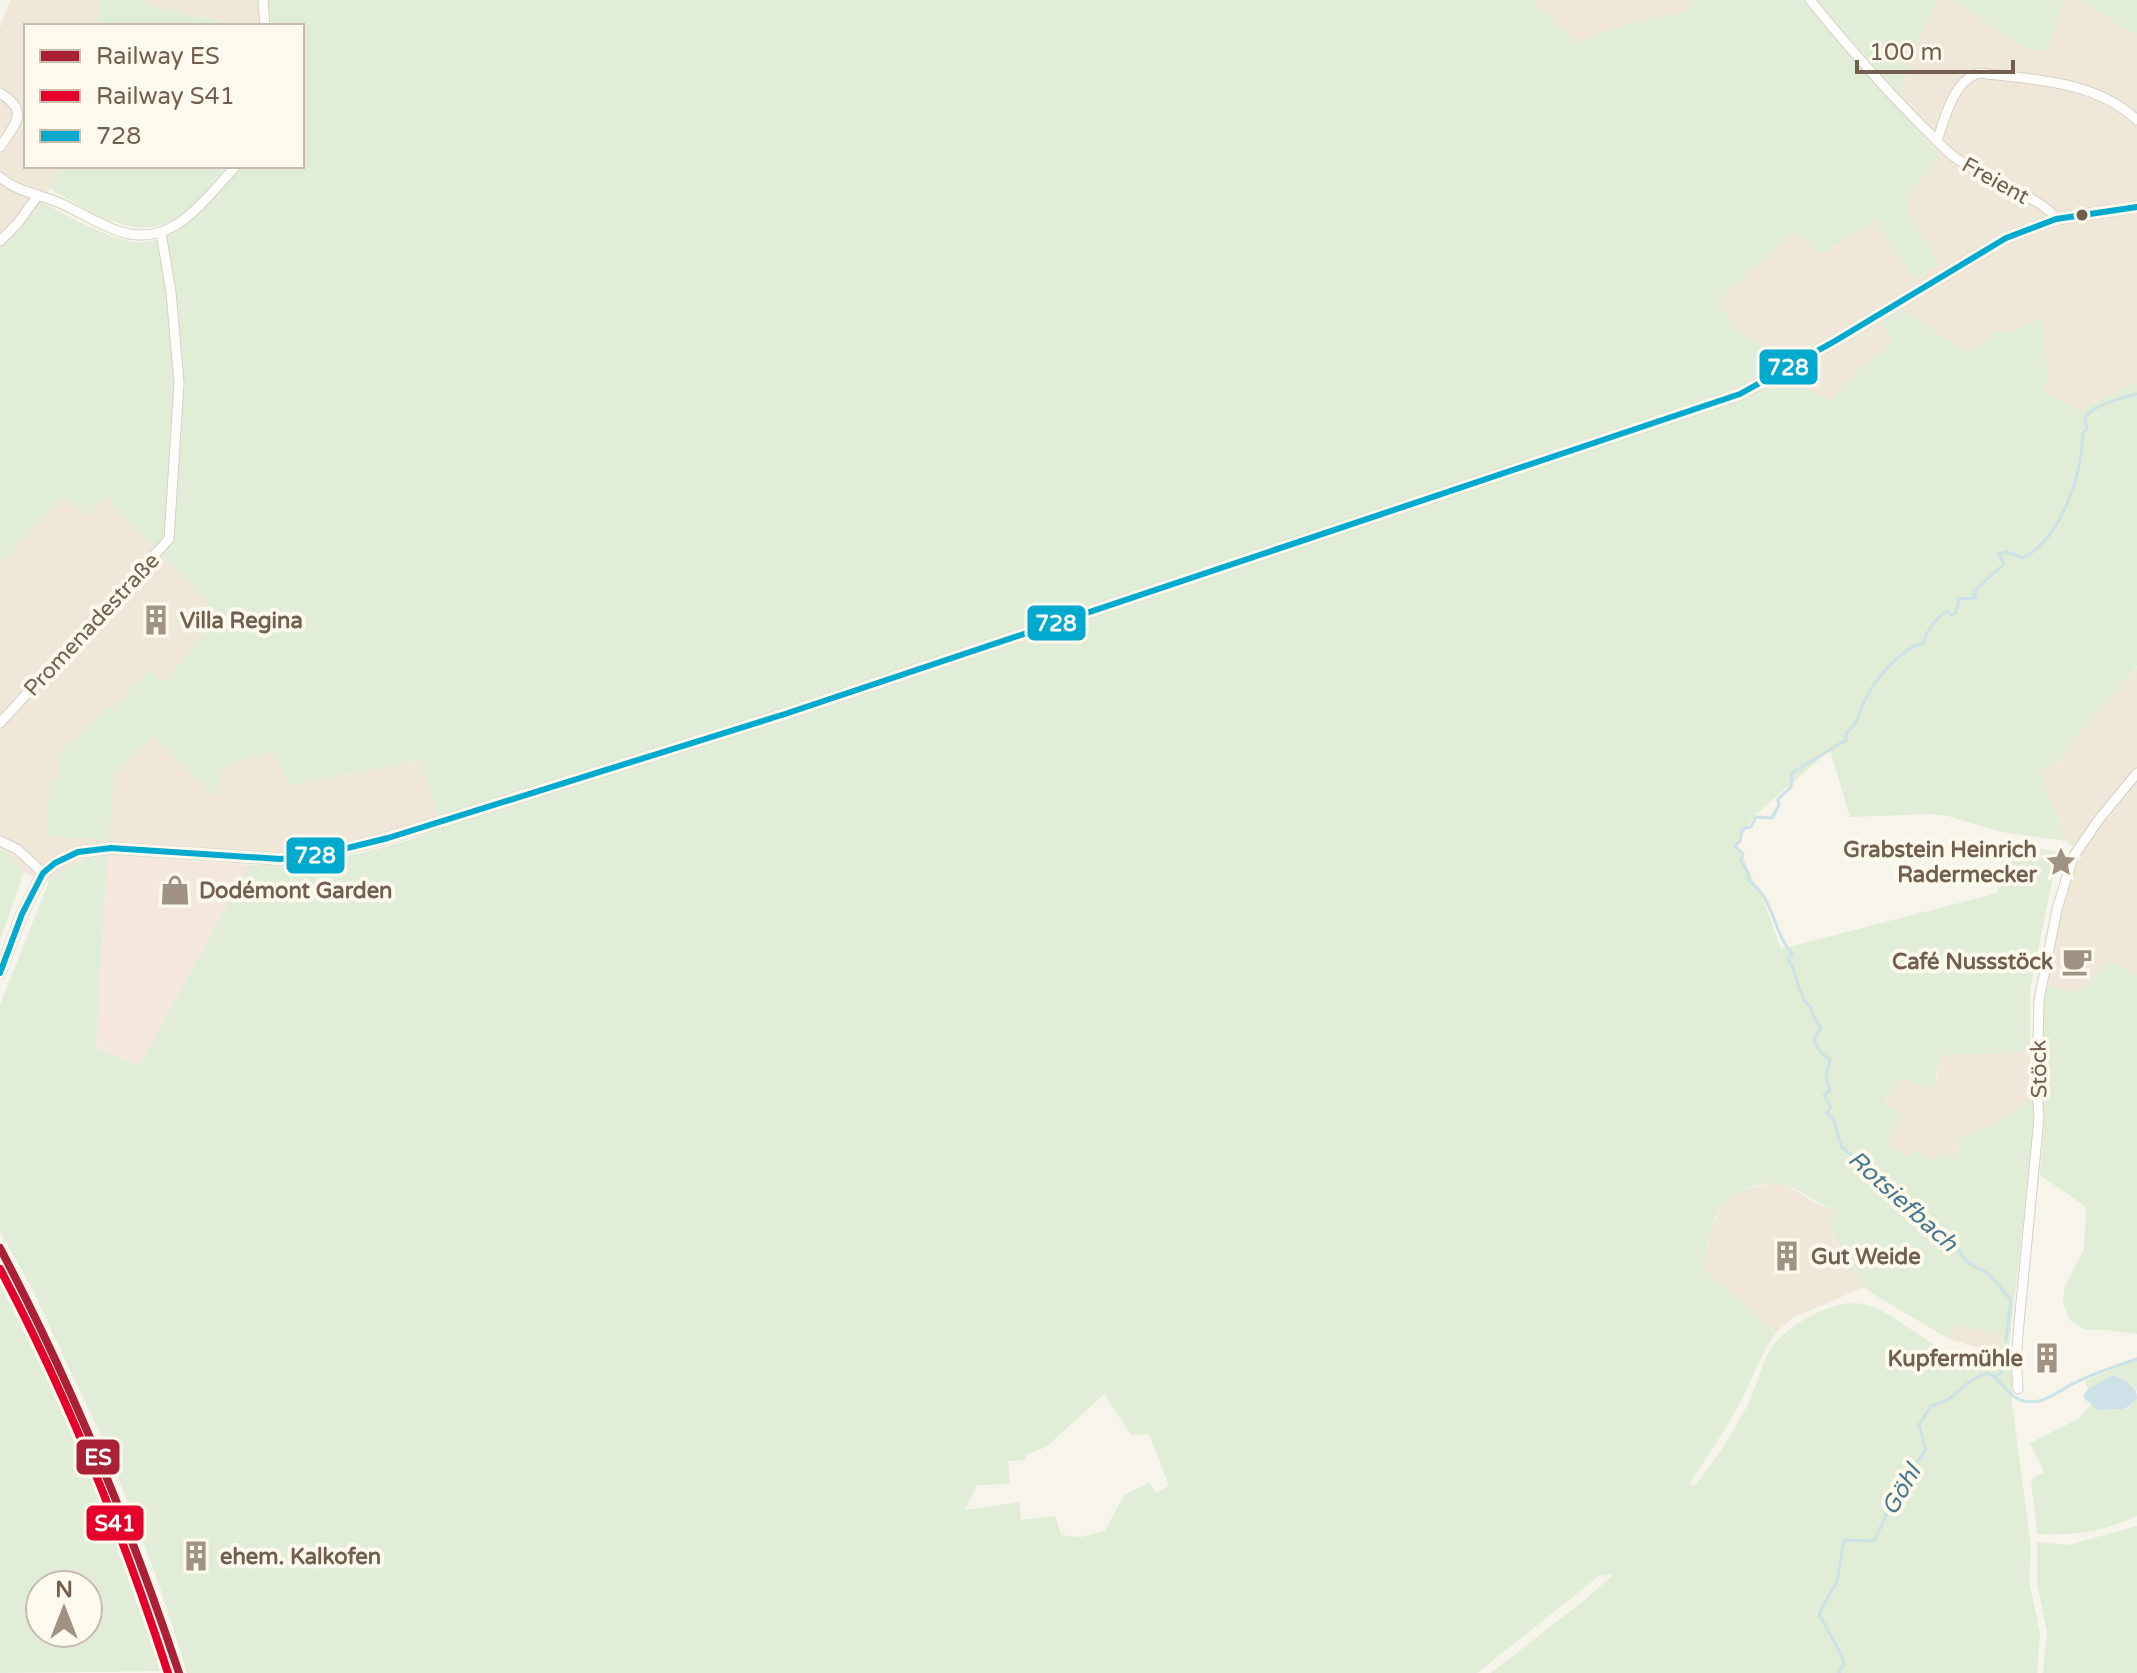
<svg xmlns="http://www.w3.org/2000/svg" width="2137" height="1673" viewBox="0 0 2137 1673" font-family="'Varela Round',sans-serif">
<rect width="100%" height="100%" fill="#f6f4eb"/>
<path fill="#efe8d9" d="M10,0H101L97,26H26V166H61L43,203L0,245V28Z
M148,0H264L268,26H243L148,5Z
M1532,0H1693L1684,13L1632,22L1577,43Z
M1938,0H1954L2026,49H2048L2064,0H2080L2137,36V382L2079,411L2042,392L2019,329L1994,333L1970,353L1945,339L1895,343L1861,367L1830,401L1773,370L1778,357L1739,332L1717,301L1793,232L1823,254L1875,220L1915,279L1939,265L1906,212L1910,193L1940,155L1896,105L1921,31Z
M64,495L105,496L206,601L215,622L163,683L149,671L112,710L108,707L76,740L114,774L153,736L216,796L222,766L273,752L291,785L421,760L442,829L386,845L311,862L280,866L107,856L87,858L67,867L49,881L24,873L6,852L0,850V564Z
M2137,667V977L2109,960L2079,993L2045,985L2059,910L2080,856L2067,841L2038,769L2059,762L2074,739Z
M2030,1052V1089L2033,1096L2024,1106L1995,1124L1962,1136L1954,1157L1934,1161L1906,1157L1888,1144L1903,1115L1883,1105L1900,1078L1917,1081H1936L1941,1055Z
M1773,1182L1785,1185L1818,1204L1836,1211L1829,1230L1865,1287L1792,1318L1776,1333L1704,1270L1710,1231L1721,1207L1737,1192Z
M1955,1325L2003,1335L2000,1354L1949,1339Z"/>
<path fill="#f4e8dc" d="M107,856L249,865L139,1066L96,1048Z"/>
<path fill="#e1edd7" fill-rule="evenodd" d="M101,0H148V5L243,26H97Z
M264,0H1532L1577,43L1632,22L1684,13L1693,0H1807L1940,155L1910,193L1906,212L1940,265L1915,279L1875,220L1822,254L1793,233L1717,301L1739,332L1779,358L1773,370L1830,401L1861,367L1894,343L1880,322L1902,308L1945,339L1970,353L1994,333L2019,329L2041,319L2048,379L2042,392L2079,411L2137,382V666L2074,739L2058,763L2038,769L2067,841L2001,832L1948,816L1931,814L1850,817L1830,750L1756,814L1736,843L1766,907L1781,949L1998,893L2003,842L2058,852L2030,989V1052L1941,1055L1933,1088L1900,1078L1883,1104L1903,1114L1888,1144L1906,1157L1913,1149L1934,1161L1937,1154L1954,1157L1962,1136C1989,1127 2013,1117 2033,1096L2035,1118L2008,1355L2000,1354L2003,1335L1956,1325L1949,1339L1875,1295L1865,1287L1829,1229L1835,1210C1817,1204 1803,1191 1785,1185C1774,1181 1766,1183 1755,1186C1711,1198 1709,1231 1704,1270L1776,1333C1760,1354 1753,1378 1741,1401C1726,1430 1707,1456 1690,1483L1694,1486C1715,1461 1733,1433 1748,1404C1758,1384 1761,1361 1775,1343C1792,1322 1840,1296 1867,1305C1894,1313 1916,1336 1941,1348C1964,1358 1988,1360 2012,1365V1403L2031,1547L2029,1580L2040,1634L2037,1673H1491L1587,1598L1614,1574L1599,1576L1477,1673H187L158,1581L106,1446L30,1285L0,1232V1005L49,881L67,867L87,858L107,856L96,1048L139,1066L249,865C311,867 385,851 442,828L420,760L290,785L272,752L223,766L215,797L153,736L114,775L109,840L46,836L50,779L58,780L59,760L55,757L74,738L76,740L108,706L112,709L150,670L163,683L215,622L206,601L106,497L87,516L63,496L0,564V245L43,203C66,214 110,240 134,242C180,247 214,197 241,166H302V26H268ZM1104,1394L1131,1435L1149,1434L1169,1486L1156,1493L1149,1483L1124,1495L1105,1531L1081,1537L1061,1535L1055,1516L1021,1520L1019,1502L965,1510L977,1485L1010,1484L1008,1461L1026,1460L1025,1455L1046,1447Z
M1815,0H1938L1921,31L1899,95Z
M1954,0H2064L2048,50L2026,49Z
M2080,0H2137V36Z
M61,166H228C211,184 193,211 170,222C129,241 83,206 48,188Z
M0,850L6,852L24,873L0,940Z
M2109,960L2137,977V1334L2107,1330H2085L2070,1320L2063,1303L2065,1286L2084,1249L2086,1207L2040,1175L2045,1113L2041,1089L2045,985L2079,993Z
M0,1278C69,1402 117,1537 165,1671L0,1673ZM88,1585V1633H40V1585Z
M2137,1358V1391L2131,1383L2099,1384L2088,1389L2085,1381Z
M2137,1399V1516C2098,1533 2079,1535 2037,1534L2031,1480L2044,1472L2030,1443L2078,1419L2091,1405L2097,1410L2127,1409Z
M2137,1526V1673H2043L2047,1632L2037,1585V1542L2068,1545Z"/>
<path fill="#cde1e6" d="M2113,1375C2125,1381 2137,1384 2137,1399L2125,1409L2097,1410L2083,1397L2088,1389Z"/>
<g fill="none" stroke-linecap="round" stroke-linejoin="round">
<path stroke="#cde1e6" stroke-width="3" d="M2006,1341L2011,1300L1989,1274L1968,1263L1954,1245H1947C1940,1230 1921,1228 1919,1209L1896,1197L1889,1188L1841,1146L1834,1121L1827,1113L1831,1107L1824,1095L1830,1091L1826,1075L1830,1060C1822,1055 1817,1049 1814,1039L1821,1028C1814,1021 1815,1018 1812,1011C1810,1004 1809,1007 1805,1001C1796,988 1797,971 1788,959L1792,954C1773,932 1774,898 1749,881L1748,873L1741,861L1743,854L1735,846L1740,841L1742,829L1751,827L1756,817L1772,818L1779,805L1778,799L1791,787L1792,773L1846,740V733C1857,725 1860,712 1865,700C1876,678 1899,650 1923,643C1927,631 1936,617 1947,611L1951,615L1956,613L1959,599L1976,598L1973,592L2004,564L1999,554L2007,552L2023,558C2061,538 2082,476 2083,433L2087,429L2085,418C2091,406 2123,397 2137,394
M1995,1376L2001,1373V1368
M1839,1673L1844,1664C1839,1646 1827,1631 1819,1614L1837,1581L1844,1540L1874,1541L1900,1485L1926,1450L1919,1425L1931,1406L1948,1400L1972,1380L1987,1373C2001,1378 2005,1394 2020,1400C2026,1402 2033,1402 2039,1401C2052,1398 2061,1390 2072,1384C2093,1374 2115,1366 2137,1359"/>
<g stroke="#d5d1c9" stroke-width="11">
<path id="minor" d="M263,0L265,26
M1810,0C1845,43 1882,86 1921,125C1933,136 1944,150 1957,159C1977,173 2048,201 2056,219
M0,93C30,111 16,123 0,147
M1937,140C1946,116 1953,81 1979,73C2035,80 2094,80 2137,120
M0,177C18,193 41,194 62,204C79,212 96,222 113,229C170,253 202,202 236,166
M0,241L18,223L38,195
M0,723L169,539L179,383L171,292L161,233
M0,841L17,849L43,873
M2018,1389L2016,1360L2019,1323L2039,1118L2037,1089L2039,1000L2057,909L2073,857L2100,818L2137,773"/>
</g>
<g stroke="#d5d1c9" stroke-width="13">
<path id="tertiary" d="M0,973L22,914L43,873L55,863L78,852L111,848L280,859L319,855L388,838L785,714L1740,394L1835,341L2006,238L2056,219L2137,207"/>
</g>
<use href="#minor" stroke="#fefdfc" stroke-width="9"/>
<use href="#tertiary" stroke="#fefdfc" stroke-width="11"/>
<g stroke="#fef9ed" stroke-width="12">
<path id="bus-1" d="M0,973L22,914L43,873L55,863L78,852L111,848L280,859L319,855L388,838L785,714L1740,394L1835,341L2006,238L2056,219L2137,207"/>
</g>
<use href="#bus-1" stroke="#00a9ce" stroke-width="6"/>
<g stroke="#fef9ed" stroke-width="14">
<path id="rail-1" d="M0,1248C72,1385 130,1526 179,1673"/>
</g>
<g stroke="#fef9ed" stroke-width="14">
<path id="rail-2" d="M0,1269C69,1399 123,1534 168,1673"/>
</g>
<use href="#rail-1" stroke="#aa2135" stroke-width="8"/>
<use href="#rail-2" stroke="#e4002b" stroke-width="8"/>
</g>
<defs>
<g id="building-bare" transform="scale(2.4)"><path d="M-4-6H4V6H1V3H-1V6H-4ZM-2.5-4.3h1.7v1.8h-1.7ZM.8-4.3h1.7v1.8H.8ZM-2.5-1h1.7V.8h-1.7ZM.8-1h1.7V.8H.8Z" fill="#a19384" stroke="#fef9ed" stroke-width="2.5" paint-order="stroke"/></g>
<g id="sight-bare" transform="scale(2.4)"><path d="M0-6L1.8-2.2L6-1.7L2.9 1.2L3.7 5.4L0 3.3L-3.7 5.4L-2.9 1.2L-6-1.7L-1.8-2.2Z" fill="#a19384" stroke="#fef9ed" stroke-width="2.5" paint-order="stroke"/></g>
<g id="shop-bare" transform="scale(2.4)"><path d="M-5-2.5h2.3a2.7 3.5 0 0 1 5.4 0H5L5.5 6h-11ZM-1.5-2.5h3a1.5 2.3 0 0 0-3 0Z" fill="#a19384" stroke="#fef9ed" stroke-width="2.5" paint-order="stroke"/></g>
<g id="cafe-bare" transform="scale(2.4)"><path d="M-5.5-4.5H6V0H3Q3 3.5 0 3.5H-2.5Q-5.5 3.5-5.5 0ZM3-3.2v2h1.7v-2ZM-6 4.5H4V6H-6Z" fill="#a19384" stroke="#fef9ed" stroke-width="2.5" paint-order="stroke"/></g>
</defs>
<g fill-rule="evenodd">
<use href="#building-bare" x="156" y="620"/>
<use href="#sight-bare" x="2061" y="862"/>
<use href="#shop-bare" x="175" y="890"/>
<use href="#cafe-bare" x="2077" y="961"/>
<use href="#building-bare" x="1787" y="1256"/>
<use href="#building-bare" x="2047" y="1358"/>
<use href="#building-bare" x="196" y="1556"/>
</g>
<circle fill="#735f4d" stroke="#fef9ed" stroke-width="3" cx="2082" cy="215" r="7"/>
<g text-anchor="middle" stroke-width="8" stroke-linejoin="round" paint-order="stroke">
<g font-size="22" fill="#735f4d" stroke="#fef9ed">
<text transform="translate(1996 180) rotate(29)" y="8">Freient</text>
<text transform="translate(91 624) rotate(-47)" y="8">Promenadestraße</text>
<text transform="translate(2038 1069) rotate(-91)" y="8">Stöck</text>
</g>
<g font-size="22" font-weight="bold" fill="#735f4d" stroke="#fef9ed" text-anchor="start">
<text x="180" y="628">Villa Regina</text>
<text x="2037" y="857" text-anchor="end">Grabstein Heinrich<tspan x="2037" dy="25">Radermecker</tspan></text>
<text x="199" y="898">Dodémont Garden</text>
<text x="2053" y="969" text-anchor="end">Café Nussstöck</text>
<text x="1811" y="1264">Gut Weide</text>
<text x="2023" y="1366" text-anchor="end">Kupfermühle</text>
<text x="220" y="1564">ehem. Kalkofen</text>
</g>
<g font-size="24" font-style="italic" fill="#4b788c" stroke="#fef9ed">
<text transform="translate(1903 1201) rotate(42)" y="8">Rotsiefbach</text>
<text transform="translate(1901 1490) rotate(-60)" y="8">Göhl</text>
</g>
</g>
<g stroke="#fef9ed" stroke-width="3">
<rect x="1758" y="348" width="61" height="38" rx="8" fill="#00a9ce"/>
<rect x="1026" y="604" width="61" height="38" rx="8" fill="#00a9ce"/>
<rect x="285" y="836" width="61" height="39" rx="8" fill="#00a9ce"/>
<rect x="75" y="1438" width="46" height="38" rx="8" fill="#aa2135"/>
<rect x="85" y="1504" width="60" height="38" rx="8" fill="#e4002b"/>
</g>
<g font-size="22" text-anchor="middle" font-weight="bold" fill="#fff">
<text x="1788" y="375">728</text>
<text x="1056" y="631">728</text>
<text x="315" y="863">728</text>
<text x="98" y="1465">ES</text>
<text x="115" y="1531">S41</text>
</g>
<rect x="24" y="24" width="280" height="144" fill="#fef9ed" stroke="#c6bbad" stroke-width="2"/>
<rect x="40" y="50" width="40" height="12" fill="#aa2135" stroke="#c6bbad" stroke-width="2"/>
<text x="96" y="64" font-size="24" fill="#735f4d">Railway ES</text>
<rect x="40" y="90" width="40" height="12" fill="#e4002b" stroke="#c6bbad" stroke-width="2"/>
<text x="96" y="104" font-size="24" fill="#735f4d">Railway S41</text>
<rect x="40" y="130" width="40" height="12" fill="#00a9ce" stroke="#c6bbad" stroke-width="2"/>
<text x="96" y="144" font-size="24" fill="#735f4d">728</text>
<g transform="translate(64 1609)"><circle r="38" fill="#fef9ed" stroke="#c6bbad" stroke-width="2"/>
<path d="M0-6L14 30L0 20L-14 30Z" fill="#a19384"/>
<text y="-12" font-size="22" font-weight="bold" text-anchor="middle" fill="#735f4d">N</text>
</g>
<path d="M1857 60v12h156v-12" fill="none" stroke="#735f4d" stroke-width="4"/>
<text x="1869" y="60" font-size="24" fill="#735f4d" stroke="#fef9ed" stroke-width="6" paint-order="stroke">100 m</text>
</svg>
